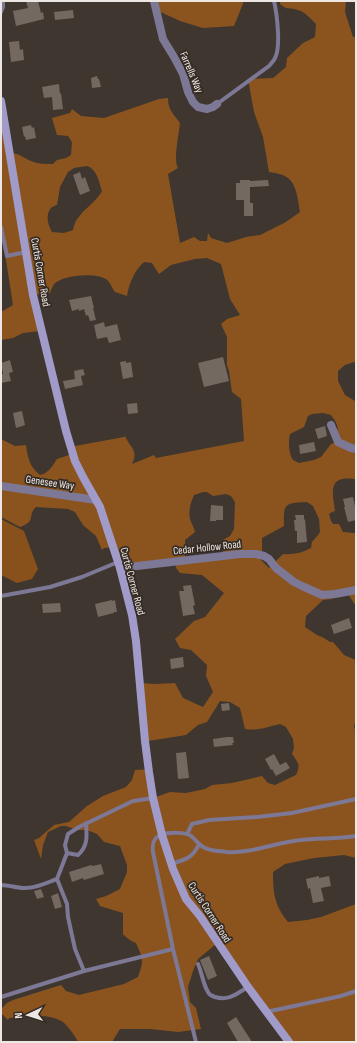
<svg xmlns="http://www.w3.org/2000/svg" width="357" height="1043" viewBox="0 0 357 1043" font-family="'Sofia Sans Condensed',sans-serif">
<rect width="100%" height="100%" fill="#3f362f"/>
<path fill="#8b541f" fill-rule="evenodd" d="M152,1H244L234,26L203,28L180,21L154,9Z
M280,1H346L345,12L353,37H356V363L354,362L345,365L338,371V381L345,395L355,401H356V479C352,479 347,478 342,479C328,482 334,501 335,511L332,512L329,514L331,521L333,524H339L343,532L354,533H356V606L348,594L346,592L332,599L323,600L306,616L305,627L317,635L324,638L330,642H333L344,655L356,660V720L354,726L356,734V858L344,855L314,858L285,864L273,872C273,892 274,905 288,922L307,920L321,917L356,904V1042H288L216,944L198,959L193,971L188,987L190,1002L196,1008L201,1029L178,1032L150,1029H120L112,1042H78C76,1037 67,1025 63,1022C50,1013 24,1016 9,1018L8,1020L2,1014V1008L7,1003L13,1000L61,985L66,991L79,995L124,984L138,977C144,960 143,959 136,943C130,941 127,938 123,934V913L100,906L96,899L106,896L120,889L127,872V865L120,846L104,842L97,834L87,830H77L66,826H61L48,832L43,845L41,859L34,840L39,838L54,825L69,822L87,806L103,796L126,787L132,780L135,770L151,769L156,797L170,792L186,793L205,789L212,785L232,783L262,776L268,783L275,785L296,775C301,764 298,763 292,754L294,748L293,739L286,727L280,724C266,727 259,731 245,729L240,708L230,702L220,701L207,722L198,725L186,735L148,741L141,683L155,684L175,683L183,698L203,707L213,692L206,676L207,665L191,650L180,648L175,639L194,621L205,617L224,593L202,575L180,573L176,568L175,561L122,565L116,547L104,548L102,550L96,536L83,525L75,512L68,509L36,507C27,515 37,521 20,527L1,517V439L15,446L26,445C28,458 29,466 40,475C48,474 53,465 57,459L72,454L71,448L75,446L124,437L125,436C130,448 139,450 132,464L154,455L156,458L244,441L241,399L232,392L229,371L227,365V337L221,324L227,319L240,315L230,299L221,264L207,258L195,259L171,265L159,274L152,263L144,262C135,270 129,283 127,296L115,292C112,288 110,282 106,279C96,272 62,275 54,284C53,286 51,290 50,293L33,295L40,331L23,333L13,338L1,340V312L13,305L3,241L1,243V109L9,153C20,153 21,157 31,161C38,164 45,164 53,164L57,160L66,158L71,155L72,142L68,136L57,135L52,118L70,113L72,109L81,116L104,118L159,99L168,98C168,111 174,114 180,123C179,134 173,160 178,168L168,174L180,243L194,237L200,241H207L208,233L211,238L227,243L246,237L260,235L286,222L300,212C298,201 297,185 288,178C283,174 275,173 269,172L263,137L254,112L248,79L273,78L286,67L287,58L303,43L315,37L316,24C311,19 305,12 298,10C289,7 289,11 280,4ZM87,166C97,169 99,182 102,191C96,202 85,208 78,218C75,221 74,226 73,230L64,233L52,232C48,225 45,215 51,208C52,207 56,205 57,205L60,187L68,172L74,168ZM323,413L331,415C339,426 340,430 334,443L331,444L321,457L314,460L299,463C297,462 295,461 293,460C289,455 288,440 290,434L304,427L308,416L312,414ZM203,492H207L213,496L226,494L231,496L235,502L234,529L230,536L223,540V555L185,558V540L195,532C194,527 191,523 190,519C188,511 191,502 194,495ZM307,502L313,506L319,519L320,532L318,535L312,542L311,548C302,553 292,555 283,554L269,568L260,559L262,552V538L284,526C283,503 285,503 307,502Z"/>
<path fill="#88511c" d="M1,519L24,531L38,569L32,579L17,583L1,575Z"/>
<path fill="#736961" d="M26,1H38L41,13L43,12L44,19L16,26L13,11L28,8Z
M73,10L74,18L55,20L54,12Z
M19,41L20,50L23,49L24,60L11,62L9,42Z
M97,76L98,79H99L101,87L92,88L91,78Z
M59,84L60,94L61,93L63,109L53,110L52,97L44,98L42,87Z
M31,125L32,128L34,127L36,138L26,140L25,136L24,137L22,127Z
M80,172L82,179L85,177L90,191L80,195L73,175Z
M240,180H250V181L268,180L269,186L250,187V203H253V216H244V200H236V183H240Z
M91,296L94,308H93L96,320L90,321L88,315L86,316L84,309L79,311V309L72,311L69,300Z
M104,322L105,327L117,324L121,340L109,343L107,337L97,339L94,325Z
M223,357L229,381L204,387L198,363Z
M10,360L13,372L9,373L11,381L1,383V375L3,374L1,363Z
M126,361V363L131,362L133,377L123,379L120,362Z
M83,369L85,375L81,376L83,385L65,389L63,381L75,379L74,371Z
M137,403L138,413L128,414L127,404Z
M22,411L25,425L16,428L13,413Z
M325,426L327,436L318,439L315,429Z
M314,442L316,451L300,454L299,445Z
M353,497L356,511V520L348,522L344,507H345L343,499Z
M211,505L223,506V520H216V521H210Z
M295,515H304V520L305,519L307,542L297,543V531H295L294,520H296Z
M191,585L195,605L193,606L195,614L183,616L179,591H184L183,586Z
M112,600V601L115,600L117,612H114V613L98,617L95,604Z
M60,603L61,612L43,613L42,604Z
M349,618L352,628L334,634L331,625Z
M183,657L184,667L171,669L170,659Z
M229,703L230,710L222,711L221,704Z
M227,737H233L234,743H232L233,745L214,747L213,739Z
M186,752L189,778L178,779L176,753Z
M274,754L280,765L286,762L290,768L276,776L272,769L271,770L265,759Z
M101,864L104,874L84,880L83,878L72,882L69,872L91,865L93,866Z
M319,876V878L329,876L331,886L321,888L324,901L313,903L310,888L308,889L306,879Z
M41,889L44,897L37,899L34,891Z
M58,893L62,907L55,909L51,896Z
M209,956L217,976L208,980L200,960Z
M236,1017L252,1042H238L227,1023Z"/>
<g fill="none" stroke-linecap="round" stroke-linejoin="round">
<path stroke="#7c7895" stroke-width="4" d="M1,12L3,7V1
M217,104L269,66C271,63 274,61 275,58C281,47 277,14 274,1
M1,227L7,256L26,252
M1,596L50,587L82,577L118,562
M86,823C87,836 88,846 78,855L67,853L65,845L68,834L79,827L133,801L153,798
M187,834L192,824L209,820L257,817L292,813L356,799
M171,864C185,860 193,858 199,844
M57,879L67,904L68,917L75,949L84,971
M1,885C9,885 16,888 23,888C34,889 46,883 57,879L67,853
M198,964C202,973 203,984 208,992C209,995 212,996 215,997C229,1001 236,994 248,987
M1,997L84,971L173,949
M266,1012L341,996L356,991
M196,1042L173,949L153,852C152,844 153,838 161,835C168,832 186,832 191,836C196,840 199,845 205,848C211,851 219,851 226,852C251,854 276,842 301,840C319,838 338,839 356,836"/>
<path stroke="#7c7895" stroke-width="8" d="M154,1L163,39L174,57L183,74L188,92L193,102L198,107L207,109L213,107L217,104
M331,425L338,442L351,448L356,449
M1,486L96,500
M120,568L240,554H256L264,556L269,559L276,568L294,582L302,586L322,595L335,594L356,590"/>
<path stroke="#a19bca" stroke-width="8" d="M1,101L33,295L66,431L75,461L83,477L100,507L120,568L132,615L136,641L145,741L149,772L153,798L162,835L173,869L186,899L200,916L248,987L289,1042"/>
</g>
<g text-anchor="middle" stroke-width="3.5" stroke-linejoin="round" paint-order="stroke">
<g font-size="11" fill="#ede7e3" stroke="#352c25">
<text transform="translate(192 72) rotate(67)" y="4">Farrells Way</text>
<text transform="translate(41 272) rotate(80)" y="4">Curtis Corner Road</text>
<text transform="translate(50 482) rotate(8)" y="4">Genesee Way</text>
<text transform="translate(207 547) rotate(-6)" y="4">Cedar Hollow Road</text>
<text transform="translate(133 581) rotate(75)" y="4">Curtis Corner Road</text>
<text transform="translate(210 912) rotate(57)" y="4">Curtis Corner Road</text>
</g>
</g>
<rect width="357" height="1043" fill="none" stroke="#ede7e3" stroke-width="4"/>
<g transform="translate(28 1015) rotate(266)" stroke="#352c25" stroke-width="3" paint-order="stroke">
<path d="M0-3L7 15L0 10L-7 15Z" fill="#ede7e3"/>
<text y="-6" font-size="11" font-weight="bold" text-anchor="middle" fill="#ede7e3">N</text>
</g>
</svg>
